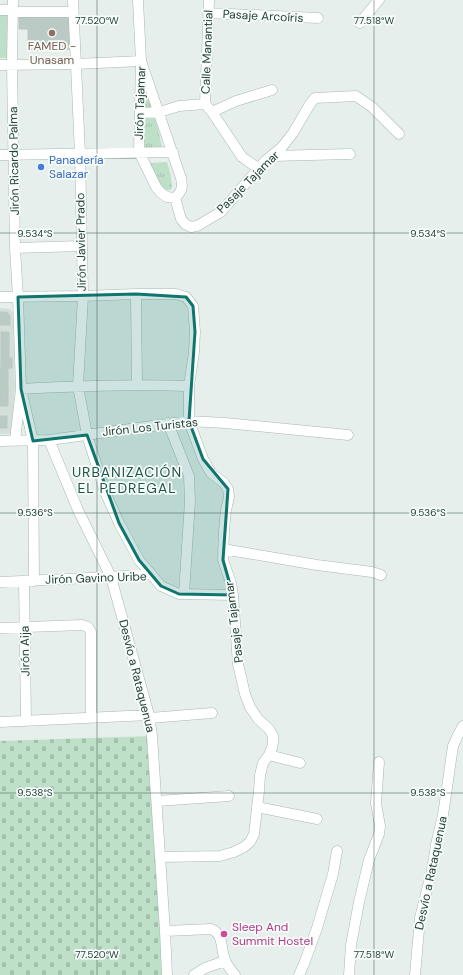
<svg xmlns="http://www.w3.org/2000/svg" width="463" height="975" viewBox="0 0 463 975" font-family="'DM Sans',sans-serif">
<defs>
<pattern id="grass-tufts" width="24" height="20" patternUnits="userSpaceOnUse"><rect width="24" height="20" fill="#bfe0c8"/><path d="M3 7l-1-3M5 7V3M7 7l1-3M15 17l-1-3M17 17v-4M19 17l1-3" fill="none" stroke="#a4c1ad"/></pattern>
<pattern id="cemetery-stones" width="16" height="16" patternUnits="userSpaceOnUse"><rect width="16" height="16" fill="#bfe0c8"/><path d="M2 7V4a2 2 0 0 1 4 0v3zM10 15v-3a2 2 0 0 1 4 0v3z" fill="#a4c1ad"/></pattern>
</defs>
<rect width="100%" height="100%" fill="#e6efeb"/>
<path fill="#d4dfda" d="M0,308L10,309L13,313L15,386L11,434H0Z"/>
<path fill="url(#grass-tufts)" d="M144,84L153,107L145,108Z
M155,115L162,147H144L146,117Z
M167,162C170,171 172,179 172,188L170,190H164L162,188L149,163Z"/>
<path fill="url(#cemetery-stones)" d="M150,736L164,975H0V741Z"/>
<path fill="#bfe0c8" d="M0,13H8L9,58H0Z"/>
<path fill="#bbcac4" stroke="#b8c9c2" d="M71,12V49L28,50V29H19V16Z
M0,312H7L10,316V325H0Z
M1,332H9V358H12V368H1Z
M0,368H8V384H0Z
M0,384H8V406H0Z
M0,416H7V428H0Z"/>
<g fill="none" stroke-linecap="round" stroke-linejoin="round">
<g stroke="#a8b8b2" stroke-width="11">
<path id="minor" d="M13,0L12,65L15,248L18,297L21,389L33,441L34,581
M73,0L80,154L83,296L78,386L87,435L105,492L119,523L139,560L151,574
M0,10H13
M13,12H73
M208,13L318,18
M360,23L377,2L379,0
M0,65L76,64L141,61L181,178C183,188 182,191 175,198L167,197L161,193L156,187L139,152L141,61L138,0
M205,104L209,0
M205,104L212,112L242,157L259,169
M212,112L236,101L272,90
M140,113L160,112L179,106L205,104
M0,155L173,152
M272,156L350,154
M175,198L181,219L185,224L191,227L197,226L221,212L265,161L282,147L293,133L310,104L315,98L356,96L372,107L399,134
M15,248L81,246
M136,294L137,385
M0,297L83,296L136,294H176L186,297L193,306L195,332L194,352L189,386V421L203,459L211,473L224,483L228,489L229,497L226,510L224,531L223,560L231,583L233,595L238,664L245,694L250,707L258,719L269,729L273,736V742L272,748L269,755L263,763L260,775L259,791L254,834L250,842L244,847L234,852L220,856L160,857
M168,423L189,476L190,501L184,594
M15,440L21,389C77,386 133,384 189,386
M49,440L78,510L111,577L149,715L152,736L165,931L167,975
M0,441L49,440L189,421L225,423L348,435
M223,549L317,565L372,572L381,575
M24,581L26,721
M0,582L111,577L151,574L161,586L179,594L233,595
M0,628L82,625L88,627L91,632V717
M150,718L212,713
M0,722L149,715
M269,755L300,763
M157,801L229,796
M257,807L317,819
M165,931L211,929C225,934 220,952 226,962C228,967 232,971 235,975
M194,975L205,968L225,961
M299,975L304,964L317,928L333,874L337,851
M349,975L351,945L359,902L369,860L379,834L380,826L376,803L379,762
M415,975L420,918L432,870L436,845L443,815L453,746L458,735L463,726"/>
</g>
<use href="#minor" stroke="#fff" stroke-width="10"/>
</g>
<path fill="#0f766e" fill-opacity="0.2" stroke="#0f766e" stroke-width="3" stroke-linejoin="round" d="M136,294L186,297L193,306L195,332L189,421L203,459L228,489L223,560L233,595L179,594L161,586L139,560L119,523L87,435L33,441L21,389L18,297Z"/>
<path fill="none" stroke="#24423a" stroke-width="1" stroke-opacity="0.45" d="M97,0V975M374,0V975M0,233H463M0,513H463M0,793H463"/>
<circle fill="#8d6e63" stroke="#f7fbf9" stroke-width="1.5" cx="52" cy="33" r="4"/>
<circle fill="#3f7fe0" stroke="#f7fbf9" stroke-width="1.5" cx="41" cy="167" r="4"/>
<circle fill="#d1479c" stroke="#f7fbf9" stroke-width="1.5" cx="224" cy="934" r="4"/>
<g text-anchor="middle" stroke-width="3.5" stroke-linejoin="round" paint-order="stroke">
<g font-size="12" fill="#24423a" stroke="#f7fbf9">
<text transform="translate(263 16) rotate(3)" y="4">Pasaje Arcoíris</text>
<text transform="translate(207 52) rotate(-88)" y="4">Calle Manantial</text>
<text transform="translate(140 103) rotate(-88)" y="4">Jirón Tajamar</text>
<text transform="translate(14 161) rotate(-91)" y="4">Jirón Ricardo Palma</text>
<text transform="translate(248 182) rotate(-45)" y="4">Pasaje Tajamar</text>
<text transform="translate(81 242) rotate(-91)" y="4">Jirón Javier Prado</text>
<text transform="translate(150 427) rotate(-6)" y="4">Jirón Los Turistas</text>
<text transform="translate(96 578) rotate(-2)" y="4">Jirón Gavino Uribe</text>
<text transform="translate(234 622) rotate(-97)" y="4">Pasaje Tajamar</text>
<text transform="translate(25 651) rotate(-91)" y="4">Jirón Aija</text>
<text transform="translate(137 676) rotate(76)" y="4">Desvío a Rataquenua</text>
<text transform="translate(431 873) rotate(-78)" y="4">Desvío a Rataquenua</text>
</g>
<g font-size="12" fill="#785e54" stroke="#f7fbf9">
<text x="52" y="50">FAMED -<tspan x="52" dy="14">Unasam</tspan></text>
</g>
<g font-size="12" fill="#366cbe" stroke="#f7fbf9" text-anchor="start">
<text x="49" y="164">Panadería<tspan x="49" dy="14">Salazar</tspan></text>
</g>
<g font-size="12" fill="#b23c85" stroke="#f7fbf9" text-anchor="start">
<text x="232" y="931">Sleep And<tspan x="232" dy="14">Summit Hostel</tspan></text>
</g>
<g font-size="14" letter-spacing="1" fill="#1f5548" stroke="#f7fbf9">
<text x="127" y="477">URBANIZACIÓN<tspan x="127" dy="16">EL PEDREGAL</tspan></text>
</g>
</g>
<g font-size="10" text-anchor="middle" fill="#24423a" stroke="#f7fbf9" stroke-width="3.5" stroke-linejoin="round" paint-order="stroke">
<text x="97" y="24">77.520°W</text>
<text x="374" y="24">77.518°W</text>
<text x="35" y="237">9.534°S</text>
<text x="428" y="237">9.534°S</text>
<text x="35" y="516">9.536°S</text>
<text x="428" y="516">9.536°S</text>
<text x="35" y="796">9.538°S</text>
<text x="428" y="796">9.538°S</text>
<text x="97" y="958">77.520°W</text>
<text x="374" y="958">77.518°W</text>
</g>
</svg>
